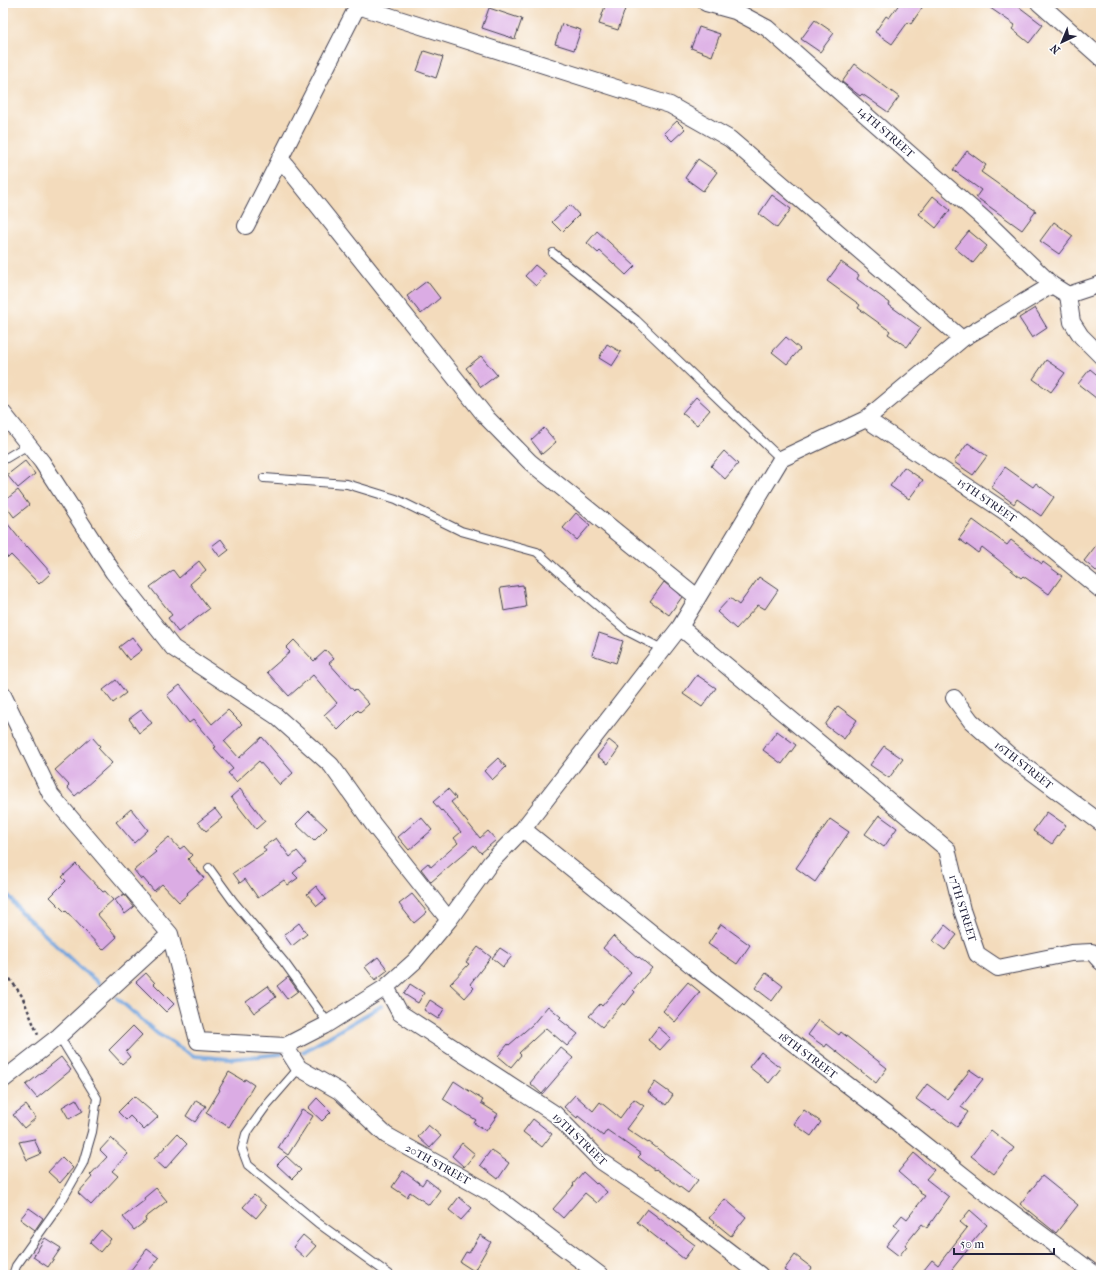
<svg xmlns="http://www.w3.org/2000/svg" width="1104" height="1278" viewBox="0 0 1104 1278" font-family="'IM FELL French Canon',serif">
<rect width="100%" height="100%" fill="#fff"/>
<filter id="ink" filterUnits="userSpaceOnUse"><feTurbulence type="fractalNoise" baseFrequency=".025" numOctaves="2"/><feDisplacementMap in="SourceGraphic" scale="8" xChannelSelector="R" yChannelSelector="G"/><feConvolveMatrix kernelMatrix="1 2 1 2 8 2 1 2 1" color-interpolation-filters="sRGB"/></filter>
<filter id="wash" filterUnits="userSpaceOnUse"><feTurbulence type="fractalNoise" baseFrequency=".012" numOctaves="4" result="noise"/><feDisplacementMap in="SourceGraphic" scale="16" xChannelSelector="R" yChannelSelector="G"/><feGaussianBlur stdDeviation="0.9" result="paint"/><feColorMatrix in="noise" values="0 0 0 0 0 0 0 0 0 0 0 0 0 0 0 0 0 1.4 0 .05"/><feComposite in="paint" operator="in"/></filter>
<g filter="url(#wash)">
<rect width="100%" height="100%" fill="#f3dbbc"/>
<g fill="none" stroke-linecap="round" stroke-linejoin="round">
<path stroke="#6fa1da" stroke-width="4" d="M3,888L20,911L80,968L99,983
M117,998L158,1034L194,1056L229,1059L281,1054
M303,1052L381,1006"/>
</g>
<g id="blocks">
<path fill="#dbace4" d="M606,3L625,9L618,30L599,24Z
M900,3H915L922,8L911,24L908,22L892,44L875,32L886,16L889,18Z
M983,3H1014L1043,25L1029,43L1012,29L1015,25Z
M489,8L522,19L515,39L482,28Z
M815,20L834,33L820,52L801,39Z
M562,24L581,30L574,50L555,44Z
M699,27L720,34L712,56L691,48Z
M424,51L443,57L436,78L417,71Z
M855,64L899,97L888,112L862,94L860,96L842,82Z
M677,121L685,129L672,141L664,133Z
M967,151L986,165L981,172L1036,211L1022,230L976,197L981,190L953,170Z
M698,159L717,172L703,191L685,178Z
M772,195L791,209L777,228L759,214Z
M933,196L950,210L936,228L919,214Z
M570,205L579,215L562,232L552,222Z
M1054,222L1073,236L1059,254L1040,241Z
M597,231L635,266L626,275L600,251L598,253L587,243Z
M969,231L987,246L973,263L955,248Z
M841,262L859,275L857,279L890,303L889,305L921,328L907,347L888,334L890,331L858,308L860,305L827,281Z
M535,265L546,274L536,286L525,276Z
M427,281L440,298L421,314L407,296Z
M1035,308L1047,328L1032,338L1019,318Z
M786,337L800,349L787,364L772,352Z
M607,344L621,352L612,366L599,358Z
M481,356L497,375L481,387L466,368Z
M1046,360L1065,373L1051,392L1033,379Z
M1090,369L1101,378V402L1078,384Z
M696,397L710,410L697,425L682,413Z
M544,428L556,442L542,454L531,440Z
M968,443L987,456L973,475L954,462Z
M724,451L738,464L725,479L711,466Z
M25,461L35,474L18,488L7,475Z
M904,467L923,480L909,499L890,486Z
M1005,467L1033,487L1036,483L1054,497L1041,516L1017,499L1014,504L991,487Z
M18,490L29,505L14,517L3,502Z
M576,513L590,525L577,540L563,528Z
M3,518L26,547L27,546L51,573L39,584L11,555L8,558L3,552Z
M973,520L1007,545L1011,540L1042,564L1043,562L1062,576L1049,594L1023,576L1021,578L982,547L978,553L959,539Z
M221,539L229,550L220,557L212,546Z
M1101,539V575L1084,561Z
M199,561L206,570L190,584L209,609L178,632L168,618L172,615L150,587L173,570L179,578Z
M759,577L778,590L765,609L758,605L736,629L717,612L730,598L739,605Z
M664,582L682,597L669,615L650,601Z
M523,585L526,607L504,611L500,588Z
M599,633L623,641L616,663L592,655Z
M132,637L142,650L129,660L119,647Z
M294,640L314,661L326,650L334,659L329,663L354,691L355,689L369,704L360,712L358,710L338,730L324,715L337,703L313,675L289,696L267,672L290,652L286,648Z
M697,675L716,688L702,707L683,694Z
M116,680L126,693L113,703L103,690Z
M180,685L212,724L228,710L242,724L224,741L239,758L262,737L293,773L280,785L259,761L236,782L228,773L233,769L214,748L216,747L193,720L189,723L167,695Z
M838,706L857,720L844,739L825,725Z
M141,710L152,723L139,733L129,719Z
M777,731L796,745L782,764L763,750Z
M92,737L100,746L98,748L112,763L75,796L67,787L69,785L55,770Z
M609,740L619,748L608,764L597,756Z
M884,746L903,759L889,778L870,765Z
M498,758L506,767L492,780L484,771Z
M240,789L265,821L256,829L231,797Z
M448,789L456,798L451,802L480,838L488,831L496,840L481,853L474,845L431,882L421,869L428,863L431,867L458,843L454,838L461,832L442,810L441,811L433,802Z
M131,809L148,830L134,843L116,822Z
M215,809L222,818L206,831L198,822Z
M309,811L327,828L314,841L296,824Z
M1047,812L1066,825L1052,844L1033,831Z
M879,815L897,828L884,847L865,834Z
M421,817L432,830L409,850L398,837Z
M830,819L849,832L815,882L796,868Z
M169,837L180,849L184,846L192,855L188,859L204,878L187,893L188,894L179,902L162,884L154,891L143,878L141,879L134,870L156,852L154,850Z
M276,838L290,857L297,851L306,862L293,873L298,878L288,885L284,880L258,898L245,879L240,883L233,873L266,851L263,847Z
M76,864L103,892L105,891L113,900L97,914L117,937L103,950L66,911L65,912L50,897L66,881L62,877Z
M316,886L326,899L317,906L307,894Z
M124,894L134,907L125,914L115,900Z
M412,894L427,912L414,923L399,904Z
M299,923L307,934L292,946L284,935Z
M721,924L750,945L737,964L708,944Z
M945,925L957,935L945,950L933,941Z
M613,936L638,958L639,957L652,968L633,990L635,992L625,1005L623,1003L602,1027L589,1016L600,1004L602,1006L631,972L603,948Z
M478,947L491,957L470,984L474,988L465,998L450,984L469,964L466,962Z
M500,948L512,956L503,967L492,958Z
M378,957L388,970L375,980L365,967Z
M146,973L155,983L154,984L174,1004L166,1012L136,982Z
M766,973L783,986L772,1001L755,988Z
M288,977L298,991L287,999L277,986Z
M688,982L700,992L675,1022L663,1011Z
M410,984L424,993L418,1003L404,994Z
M268,986L276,997L254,1013L246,1002Z
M430,1000L444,1009L438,1019L424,1010Z
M548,1006L561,1017L559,1019L578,1034L567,1046L546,1028L519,1053L521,1055L511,1067L498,1056L508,1044L509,1045L532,1025Z
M819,1020L839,1035L841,1032L887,1068L876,1083L827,1044L825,1047L808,1035Z
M133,1026L142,1035L126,1052L130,1057L122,1064L109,1050Z
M658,1027L671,1038L660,1050L648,1040Z
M560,1047L573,1058L542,1094L530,1083Z
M761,1052L781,1068L769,1083L749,1067Z
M61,1057L71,1070L37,1098L26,1085Z
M970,1070L983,1079L961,1107L968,1112L957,1127L934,1110L933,1111L916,1099L927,1084L947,1099Z
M229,1072L244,1081L245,1079L254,1085L229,1127L206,1113L220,1090L219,1089Z
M454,1081L483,1100L481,1103L498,1114L486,1131L474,1123L476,1120L443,1099Z
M655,1082L673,1095L666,1105L648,1092Z
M575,1095L593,1111L600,1102L620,1118L634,1099L644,1106L627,1129L648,1143L649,1142L698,1180L688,1193L656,1169L655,1170L638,1157L641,1154L607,1130L603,1136L578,1116L577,1118L564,1107Z
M134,1096L158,1117L144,1130L130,1116L126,1120L118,1112Z
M317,1098L331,1112L322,1121L308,1108Z
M76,1099L83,1111L69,1119L62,1107Z
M196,1100L206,1106L195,1122L186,1116Z
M26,1105L36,1118L24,1128L13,1115Z
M302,1109L313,1116L288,1155L278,1148Z
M804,1110L821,1122L811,1136L794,1124Z
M533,1119L552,1134L542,1147L523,1132Z
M428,1125L441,1136L430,1148L418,1137Z
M991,1130L1014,1148L994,1174L971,1156Z
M177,1134L187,1144L165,1169L154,1159Z
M111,1138L128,1154L112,1171L118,1176L91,1205L78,1193L92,1177L90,1175L107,1157L100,1150Z
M34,1139L41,1154L27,1160L19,1142Z
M462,1143L475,1154L464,1167L452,1156Z
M491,1150L509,1163L498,1179L480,1165Z
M914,1153L934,1170L926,1179L949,1197L927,1228L922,1224L905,1245L907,1246L899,1256L886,1246L899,1229L894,1225L902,1215L907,1219L925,1196L920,1193L921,1192L898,1172Z
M286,1156L301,1170L292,1179L277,1165Z
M62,1157L73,1168L60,1183L48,1172Z
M403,1171L422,1185L426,1179L440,1190L429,1205L410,1192L407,1197L392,1187Z
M583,1172L596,1184L597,1183L607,1192L597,1203L585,1193L563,1218L553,1209L574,1185L573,1184Z
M1042,1176L1078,1205L1056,1233L1020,1204Z
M156,1188L167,1201L145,1218L146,1221L134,1230L123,1217L145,1200L144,1198Z
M254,1195L266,1206L256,1218L243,1207Z
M459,1197L472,1208L461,1220L449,1210Z
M725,1199L746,1217L731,1236L709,1218Z
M29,1208L43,1218L35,1230L20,1219Z
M647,1209L695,1245L684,1259L637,1222Z
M970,1210L987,1225L968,1247L969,1248L949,1273L951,1275H930L924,1270L932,1260L938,1265L967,1228L960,1222Z
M101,1230L111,1239L100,1252L90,1243Z
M303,1235L316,1246L305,1258L293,1247Z
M480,1235L491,1242L474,1271L460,1262L466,1252L469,1253Z
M45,1238L61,1248L48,1267L33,1257Z
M147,1249L159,1258L145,1275H127Z
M795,1255L812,1268L807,1275H791L784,1270Z"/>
</g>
</g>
<g filter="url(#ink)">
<use href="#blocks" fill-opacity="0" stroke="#413e4e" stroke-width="1"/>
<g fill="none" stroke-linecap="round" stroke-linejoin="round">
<g stroke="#413e4e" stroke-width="10">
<path id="service" d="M553,253L636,320L781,459
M3,460L28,445
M264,478L347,484L396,499L461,531L537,552L577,588L627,631L662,649
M209,868L233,901L284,962L328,1023
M299,1068L266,1106L246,1134L242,1149L248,1165L318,1223L390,1275
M13,1275L16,1266L58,1207L83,1163L92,1132L97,1098L59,1036"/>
</g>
<g stroke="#413e4e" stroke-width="18">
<path id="minor" d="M706,3L735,11L767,28L985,220L1052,285L1068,295L1101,284
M1039,3L1101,58
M358,6L670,105L730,139L962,339
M280,158L487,418L530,462L697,597
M246,226L359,3
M1068,295L1072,322L1081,336L1101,356
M3,413L42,462L113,572L173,648L276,716L331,765L373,824L449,920
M866,419L1010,515L1101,590
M680,627L947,849L962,910L977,954L998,968L1071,953L1092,952L1101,962
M3,695L51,795L170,934L198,1041L285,1046L324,1026L386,987L415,961L449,920L491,862L523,829L680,627L781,459L866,419L962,339L1052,285
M954,698L971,721L1008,754L1101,823
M523,829L695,968L887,1115L978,1187L1096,1275
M386,987L400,1013L555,1114L601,1161L676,1211L760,1275
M285,1046L299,1068L339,1091L386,1135L492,1194L600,1275
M3,1080L59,1036L170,934"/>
</g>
<path stroke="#413e4e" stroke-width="2.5" stroke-dasharray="3 3" stroke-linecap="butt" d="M3,969L22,996L38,1035"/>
<use href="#service" stroke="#fff" stroke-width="8"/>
<use href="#minor" stroke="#fff" stroke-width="16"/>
</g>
</g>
<g text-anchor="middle" stroke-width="3" stroke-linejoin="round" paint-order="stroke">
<g font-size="11" fill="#22223b" stroke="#fff">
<text transform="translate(886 132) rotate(41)" y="4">14TH STREET</text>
<text transform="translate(987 500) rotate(35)" y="4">15TH STREET</text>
<text transform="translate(1024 765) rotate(38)" y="4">16TH STREET</text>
<text transform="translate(963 908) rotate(73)" y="4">17TH STREET</text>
<text transform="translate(808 1055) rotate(37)" y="4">18TH STREET</text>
<text transform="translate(580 1139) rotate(44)" y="4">19TH STREET</text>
<text transform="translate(438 1164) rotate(29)" y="4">20TH STREET</text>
</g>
</g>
<rect width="1104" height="1278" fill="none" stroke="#fff" stroke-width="16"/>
<g transform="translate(1062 42) rotate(224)" stroke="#ffffff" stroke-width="3" paint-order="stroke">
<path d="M0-3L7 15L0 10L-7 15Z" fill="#22223b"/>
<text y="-6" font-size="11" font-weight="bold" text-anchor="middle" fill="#22223b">N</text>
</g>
<path d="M954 1248v6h100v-6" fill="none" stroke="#22223b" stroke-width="2"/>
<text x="960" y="1248" font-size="12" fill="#22223b" stroke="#ffffff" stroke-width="3" paint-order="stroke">50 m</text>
</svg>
